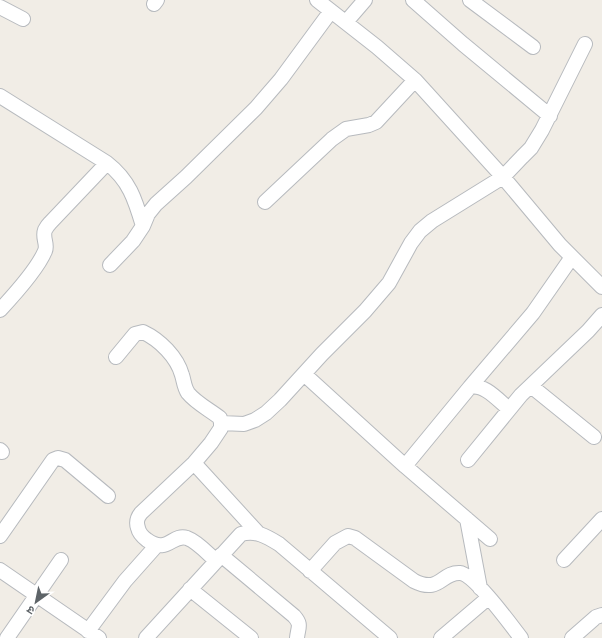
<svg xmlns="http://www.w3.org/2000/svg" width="602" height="638" viewBox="0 0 602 638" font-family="'Asap Condensed','Noto Sans Devanagari',sans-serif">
<rect width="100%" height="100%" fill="#f1ede6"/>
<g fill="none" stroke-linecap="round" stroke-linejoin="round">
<g stroke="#b7babe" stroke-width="16">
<path id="minor" d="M317,0L377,47L415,80L503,177L560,245L602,287
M413,0L463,44L550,116
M470,0L533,47
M154,4L157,0
M0,7L23,19
M346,22L365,0
M0,96L107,163C129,180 135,199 143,226
M265,202L332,139L346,129L369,125L376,122L415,80
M110,265L133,241L143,226L148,214L156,204L186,177L256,108L281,79L331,11
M0,310C14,295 37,270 45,251C48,244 42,238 45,230C46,228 48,225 50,223L107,163
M116,357L135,334L143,332C160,340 177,357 182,375C184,381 184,387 188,393C196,403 210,410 220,418L221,423V428L211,443L194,463L141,513C137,518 136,522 138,528C139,533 143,537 147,540C168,555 172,533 187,538C198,542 207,553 216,561
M304,374L405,466L490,539
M531,386L594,437
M470,387L533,313L572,257
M221,423L244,424L255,420L266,413L280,400L322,354L365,311L389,283L411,243L420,231L432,221L503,177L522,157L531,148L542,130L585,44
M0,450L2,452
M468,460L521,395L588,331L602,315
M194,463L258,533
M405,466L470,387C484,383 499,401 509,409
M467,519L480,588
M0,536L53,460L58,458L65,460L108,496
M221,555L294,616C302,625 298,627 297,638
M564,560L602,519
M0,570L99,638
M310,571L335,543L348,536L355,538L414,581C440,594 441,572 460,573C474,574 511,625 521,638
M190,589L251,638
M88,631L125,581L157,545
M7,638L61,560
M146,638L241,534C256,530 266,536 279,544L390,638
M441,638L488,598
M572,638L596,617L602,615"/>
</g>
<use href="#minor" stroke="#fff" stroke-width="14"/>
</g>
<g transform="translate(36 602) rotate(213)" stroke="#ffffff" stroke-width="3" paint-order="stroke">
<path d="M0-3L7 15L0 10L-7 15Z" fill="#5e6468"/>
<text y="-6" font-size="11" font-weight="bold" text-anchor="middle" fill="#5e6468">उ</text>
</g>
</svg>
